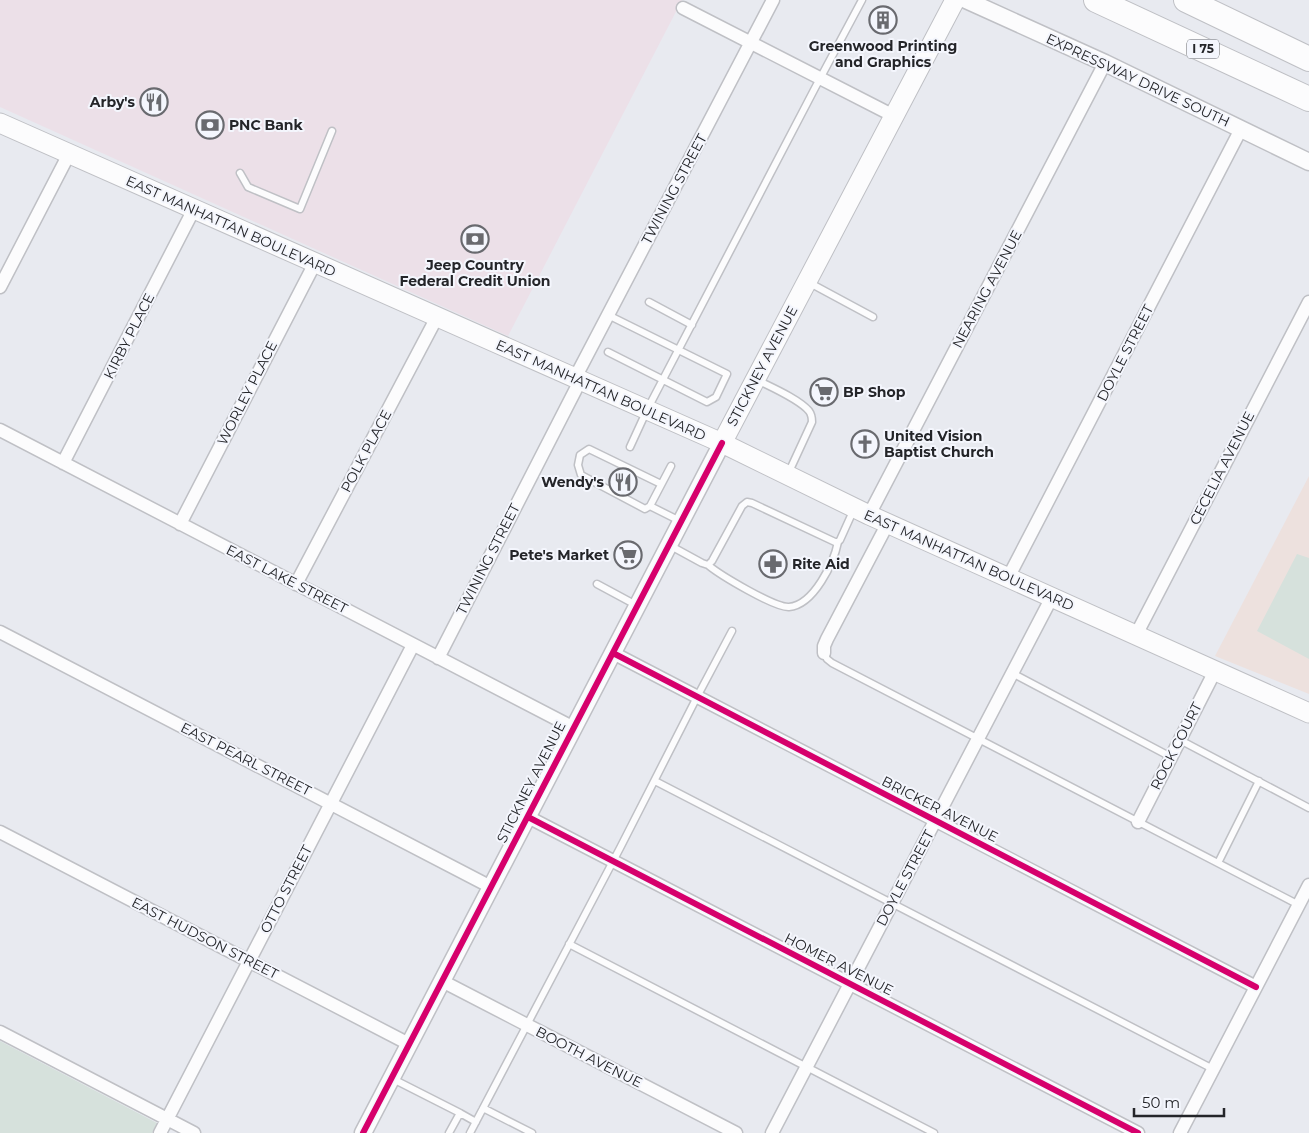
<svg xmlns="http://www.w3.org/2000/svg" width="1309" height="1133" viewBox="0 0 1309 1133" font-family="Montserrat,sans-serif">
<rect width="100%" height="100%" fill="#e8eaf0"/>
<path fill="#ece0e8" d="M0,0H682L508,336L0,107Z"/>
<path fill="#ede1de" d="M1309,476V694L1215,656Z"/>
<path fill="#d6e1dc" d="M1297,554L1309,558V659L1257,631Z
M0,1041L157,1123L152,1133H0Z"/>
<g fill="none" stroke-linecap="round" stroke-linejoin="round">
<g stroke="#bfc0c5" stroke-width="9">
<path id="service" d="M240,173L248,187L300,209L332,131
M808,282L873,317
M649,302L692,325
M608,315L727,374L716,397L707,402L608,352
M757,380C771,387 799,399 809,411C812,415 812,418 812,422L788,474
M630,447L647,410L815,88L862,0
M671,466L650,506L680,521
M650,506L645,509L581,475L578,465L580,455L589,449L661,484
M669,545L702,563L708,565L712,561L742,506L747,502L752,503L835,542H838L840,540L854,509
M708,565C720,575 775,608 789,607C814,605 834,562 838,542
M597,584L636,605
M824,653L827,659L832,663L1299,905
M1012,673L1171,757
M1180,740L1309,808
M655,781L1213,1069
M1218,863L1259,781
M569,944L934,1133
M393,1079L460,1113L449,1133
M483,1108L532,1133
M460,1113L476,1122
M470,1133L620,848L697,697L732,631"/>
</g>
<g stroke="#bfc0c5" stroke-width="15">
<path id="minor" d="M683,8L894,116
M0,287L69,154
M575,378L773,0
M0,430L574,728
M63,463L194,209
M869,515L1105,63
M180,524L315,263
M1008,578L1241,129
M296,584L437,317
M0,632L491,887
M1136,635L1309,302
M613,653L1256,987
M824,653V646L827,639L888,523
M438,658L580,381
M528,817L1138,1133
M1138,822L1215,671
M0,832L409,1044
M442,981L736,1133
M0,1032L194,1133
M160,1133L413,645
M772,1133L1052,597
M1180,1133L1309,885"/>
</g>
<g stroke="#bfc0c5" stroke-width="19">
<path id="tertiary" d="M966,0L1105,63L1309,162
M363,1133L722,443"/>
</g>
<g stroke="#bfc0c5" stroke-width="21">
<path id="secondary" d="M0,123L722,443L869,515L1309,713
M722,443L955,0"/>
</g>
<g stroke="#bfc0c5" stroke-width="26">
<path id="motorway" d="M1096,0L1309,99
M1186,0L1309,59"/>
</g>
<use href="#service" stroke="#fcfcfd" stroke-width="6"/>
<use href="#minor" stroke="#fcfcfd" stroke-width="12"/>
<use href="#tertiary" stroke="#fcfcfd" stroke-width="16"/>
<use href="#secondary" stroke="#fcfcfd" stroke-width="19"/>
<use href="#motorway" stroke="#fcfcfd" stroke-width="24"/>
<g stroke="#f4f6fd" stroke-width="9">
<path id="cycleway" d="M613,653L1256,987
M528,817L1138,1133
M363,1133L722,443"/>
</g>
<use href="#cycleway" stroke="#d6006c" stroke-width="6"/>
</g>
<defs>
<g id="building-ring" transform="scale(1.4375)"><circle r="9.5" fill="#f4f6fd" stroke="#696a6f" stroke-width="1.5"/><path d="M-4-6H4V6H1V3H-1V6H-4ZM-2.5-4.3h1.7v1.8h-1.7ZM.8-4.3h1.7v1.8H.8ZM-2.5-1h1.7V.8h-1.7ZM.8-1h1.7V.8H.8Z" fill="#696a6f"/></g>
<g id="restaurant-ring" transform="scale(1.4375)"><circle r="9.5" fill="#f4f6fd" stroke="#696a6f" stroke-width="1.5"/><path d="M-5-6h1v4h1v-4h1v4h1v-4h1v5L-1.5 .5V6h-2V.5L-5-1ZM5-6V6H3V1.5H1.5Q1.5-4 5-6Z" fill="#696a6f"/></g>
<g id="bank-ring" transform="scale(1.4375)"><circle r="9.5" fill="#f4f6fd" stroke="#696a6f" stroke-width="1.5"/><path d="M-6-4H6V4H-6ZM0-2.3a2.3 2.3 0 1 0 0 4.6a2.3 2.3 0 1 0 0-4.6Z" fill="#696a6f"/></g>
<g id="supermarket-ring" transform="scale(1.4375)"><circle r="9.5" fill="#f4f6fd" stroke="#696a6f" stroke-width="1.5"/><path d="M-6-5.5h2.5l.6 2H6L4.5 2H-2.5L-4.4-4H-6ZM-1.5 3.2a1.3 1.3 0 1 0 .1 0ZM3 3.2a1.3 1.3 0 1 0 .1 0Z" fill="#696a6f"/></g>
<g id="church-ring" transform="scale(1.4375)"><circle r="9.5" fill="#f4f6fd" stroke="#696a6f" stroke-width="1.5"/><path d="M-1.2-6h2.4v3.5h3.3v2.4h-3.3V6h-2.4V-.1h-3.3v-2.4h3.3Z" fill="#696a6f"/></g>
<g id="pharmacy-ring" transform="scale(1.4375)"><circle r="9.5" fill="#f4f6fd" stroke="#696a6f" stroke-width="1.5"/><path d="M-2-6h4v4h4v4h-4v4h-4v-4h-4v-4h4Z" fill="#696a6f"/></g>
</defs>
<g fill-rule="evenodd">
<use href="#building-ring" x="883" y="20"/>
<use href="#restaurant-ring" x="154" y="102"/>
<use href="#bank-ring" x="210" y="125"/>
<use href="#bank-ring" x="475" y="239"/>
<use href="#supermarket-ring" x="824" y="392"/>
<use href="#church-ring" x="865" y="444"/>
<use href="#restaurant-ring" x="623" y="482"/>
<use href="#supermarket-ring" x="628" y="555"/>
<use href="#pharmacy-ring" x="773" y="564"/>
</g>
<g text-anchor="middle" stroke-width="4" stroke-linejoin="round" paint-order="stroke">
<rect fill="#f4f6fd" stroke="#626469" stroke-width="1" x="1187" y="39.5" width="32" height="19" rx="4"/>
<g font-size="12" font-weight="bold" fill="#242529">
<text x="1203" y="53">I 75</text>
</g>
<g font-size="14" font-weight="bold" fill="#242529" stroke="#f4f6fd" text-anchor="start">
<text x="883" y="51" text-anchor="middle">Greenwood Printing<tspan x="883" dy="16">and Graphics</tspan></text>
<text x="135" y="107" text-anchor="end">Arby's</text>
<text x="229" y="130">PNC Bank</text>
<text x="475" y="270" text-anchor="middle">Jeep Country<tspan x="475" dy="16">Federal Credit Union</tspan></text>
<text x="843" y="397">BP Shop</text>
<text x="884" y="441">United Vision<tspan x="884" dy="16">Baptist Church</tspan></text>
<text x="604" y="487" text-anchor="end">Wendy's</text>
<text x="609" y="560" text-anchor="end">Pete's Market</text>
<text x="792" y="569">Rite Aid</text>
</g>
<g font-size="14" fill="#242529" stroke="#f4f6fd">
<text transform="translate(1138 80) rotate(25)" y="5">EXPRESSWAY DRIVE SOUTH</text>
<text transform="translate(674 189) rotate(-62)" y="5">TWINING STREET</text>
<text transform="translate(231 226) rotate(24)" y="5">EAST MANHATTAN BOULEVARD</text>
<text transform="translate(987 289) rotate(-62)" y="5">NEARING AVENUE</text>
<text transform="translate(129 336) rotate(-63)" y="5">KIRBY PLACE</text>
<text transform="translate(1125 353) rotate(-63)" y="5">DOYLE STREET</text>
<text transform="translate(762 366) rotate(-62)" y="5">STICKNEY AVENUE</text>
<text transform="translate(601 390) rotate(24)" y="5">EAST MANHATTAN BOULEVARD</text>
<text transform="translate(247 393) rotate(-63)" y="5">WORLEY PLACE</text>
<text transform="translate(366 451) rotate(-62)" y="5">POLK PLACE</text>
<text transform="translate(1222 468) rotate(-63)" y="5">CECELIA AVENUE</text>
<text transform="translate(488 559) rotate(-63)" y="5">TWINING STREET</text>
<text transform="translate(969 560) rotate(24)" y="5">EAST MANHATTAN BOULEVARD</text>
<text transform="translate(287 579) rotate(27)" y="5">EAST LAKE STREET</text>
<text transform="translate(1176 746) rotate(-63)" y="5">ROCK COURT</text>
<text transform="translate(246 759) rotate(27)" y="5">EAST PEARL STREET</text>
<text transform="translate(531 782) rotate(-63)" y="5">STICKNEY AVENUE</text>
<text transform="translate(940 809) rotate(27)" y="5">BRICKER AVENUE</text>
<text transform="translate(905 878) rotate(-62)" y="5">DOYLE STREET</text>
<text transform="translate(286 889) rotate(-63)" y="5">OTTO STREET</text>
<text transform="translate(205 938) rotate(27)" y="5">EAST HUDSON STREET</text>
<text transform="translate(839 964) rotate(27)" y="5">HOMER AVENUE</text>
<text transform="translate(589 1057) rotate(27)" y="5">BOOTH AVENUE</text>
</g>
</g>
<path d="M1134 1108v8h90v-8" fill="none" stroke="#242529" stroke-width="2.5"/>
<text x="1142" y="1108" font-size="15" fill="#242529" stroke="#f4f6fd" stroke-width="4" paint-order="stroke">50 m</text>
</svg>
